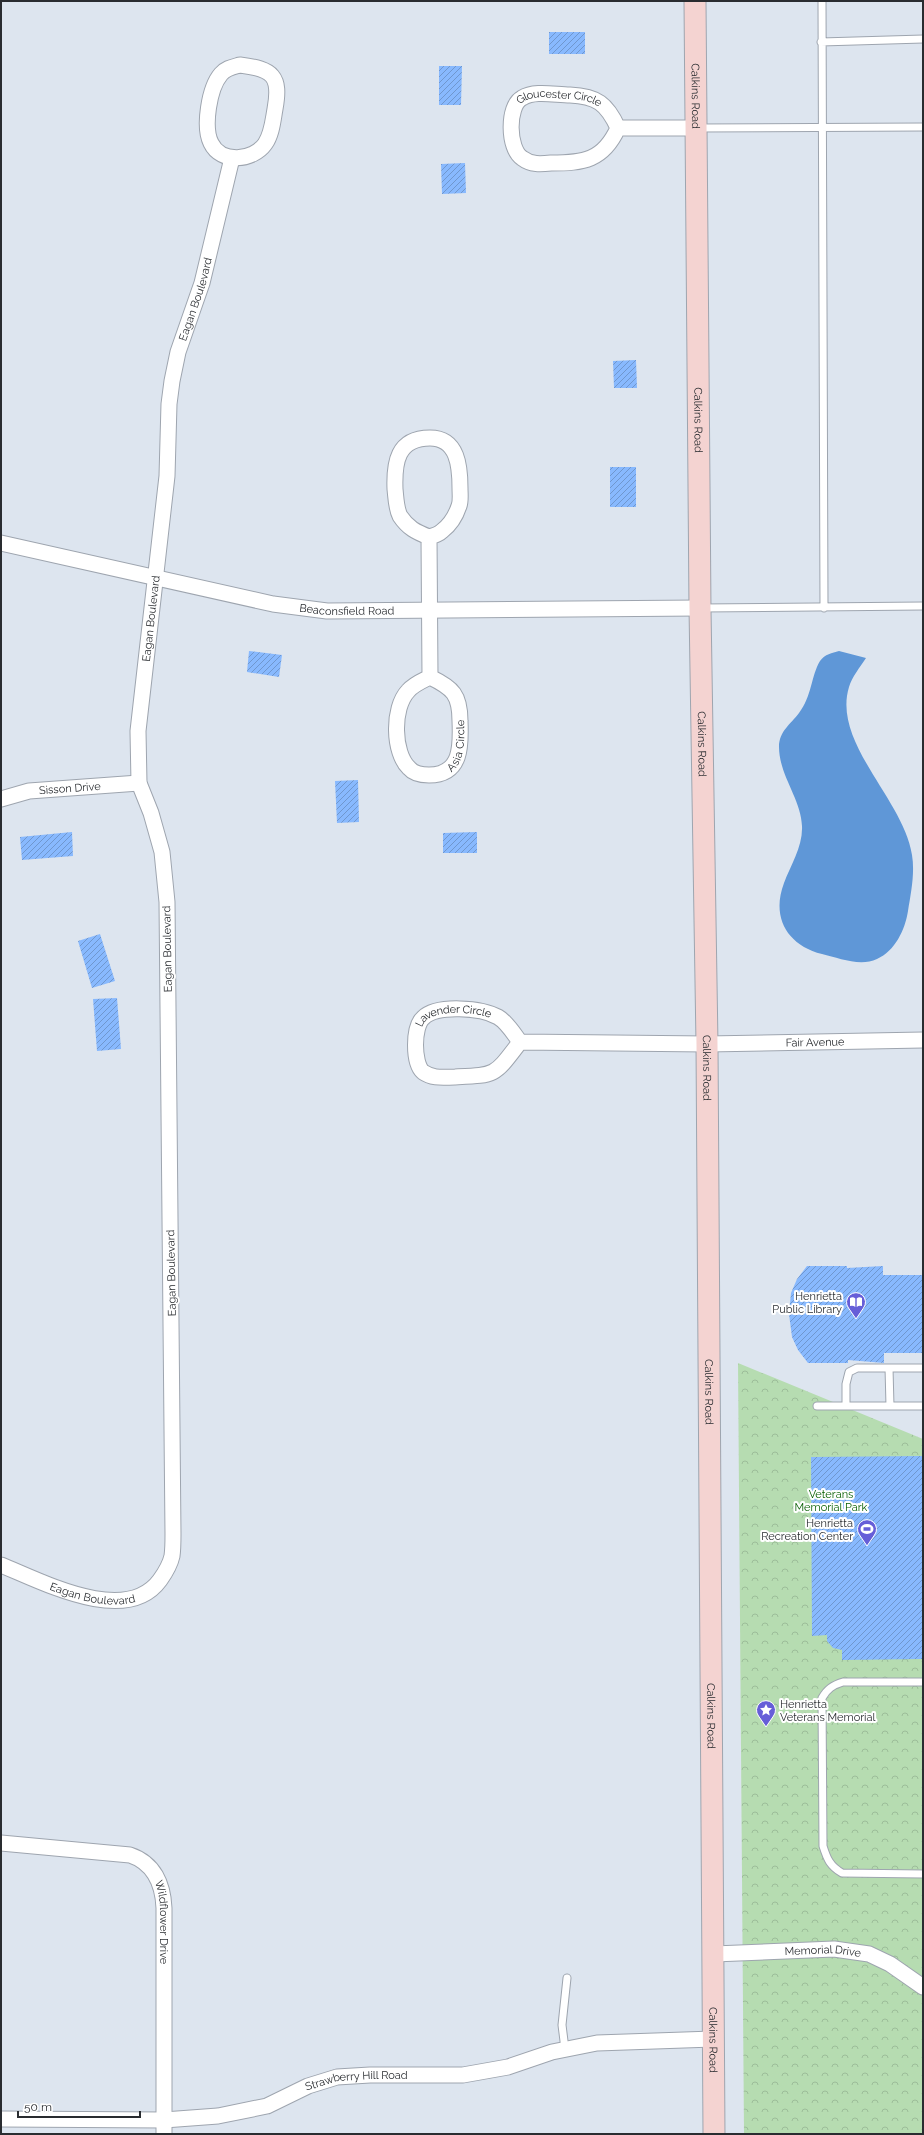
<svg xmlns="http://www.w3.org/2000/svg" width="924" height="2135" viewBox="0 0 924 2135" font-family="Raleway,sans-serif">
<defs>
<pattern id="park-crowns" width="20" height="18" patternUnits="userSpaceOnUse"><rect width="20" height="18" fill="#b6dcb1"/><path d="M2 6a3 3 0 1 1 6 0M12 15a3 3 0 1 1 6 0" fill="none" stroke="#9cbd99"/></pattern>
<pattern id="building-hatch" width="6" height="6" patternUnits="userSpaceOnUse"><rect width="6" height="6" fill="#88b9fe"/><path d="M-1 1l2-2M0 6l6-6M5 7l2-2" fill="none" stroke="#6f97ce"/></pattern>
</defs>
<rect width="100%" height="100%" fill="#dde5ef"/>
<path fill="url(#park-crowns)" d="M738,1363L923,1439V2134H744Z"/>
<path fill="#5f97d7" d="M839,651L866,658C860,667 852,677 849,687C832,743 904,800 912,855C915,873 911,893 908,911C905,930 895,951 877,959C860,967 839,958 822,954C787,945 771,917 784,883C791,865 803,846 802,826C801,799 779,775 779,747C779,731 791,724 799,713C812,696 811,676 820,661C825,654 832,653 839,651Z"/>
<path fill="url(#building-hatch)" d="M549,32H585V54H549Z
M439,66H462L461,105H439Z
M465,163L466,193L442,194L441,164Z
M636,360L637,388H614L613,361Z
M610,467H636V507H610Z
M249,651L282,655L279,677L247,672Z
M358,780L359,822L337,823L335,781Z
M72,832L73,856L22,860L20,837Z
M477,832V853H443V833Z
M100,934L115,981L92,988L78,941Z
M117,998L121,1049L97,1051L93,999Z
M807,1266H847V1268L883,1266V1275H922L923,1353H884V1363L848,1360V1363H808L798,1350L792,1337L789,1314L791,1293L797,1279Z
M923,1456V1659L842,1660V1650L833,1648L827,1641V1635L812,1636L811,1457Z"/>
<g fill="none" stroke-linecap="round" stroke-linejoin="round">
<g stroke="#9ea5af" stroke-width="9">
<path id="lane" d="M822,1L824,608
M821,42L923,39
M697,128L923,127
M701,608L923,606
M889,1368L890,1406
M817,1406H923
M846,1406V1384L849,1372L857,1368H923
M923,1682H843C833,1685 827,1689 822,1698L823,1846C827,1859 830,1866 842,1873L923,1874
M565,2049L562,2025L567,1978"/>
</g>
<g stroke="#9ea5af" stroke-width="17">
<g id="street">
<path d="M240,65C273,69 281,76 275,109C273,120 272,134 265,144C253,161 221,164 211,143C203,127 209,88 221,74C226,68 233,67 240,65Z"/>
<path id="s1" d="M618,128C603,161 583,163 551,163C541,164 531,165 522,158C508,149 507,106 522,98C535,90 555,95 570,95C597,96 607,104 618,128H697"/>
<path id="s2" d="M429,537C416,532 408,528 400,516C396,508 396,498 395,489C394,463 397,438 430,438C458,438 460,467 460,488C460,494 461,501 459,506C456,515 450,525 442,531C439,534 433,536 429,537L430,677C422,681 414,684 408,691C392,708 393,753 409,768C414,774 421,775 429,775C462,775 461,745 460,721C460,695 453,688 430,677"/>
<path id="s3" d="M1,543L273,604L327,611L700,608"/>
<path id="s4" d="M1,799L29,791L139,783"/>
<path id="s5" d="M520,1042C494,1076 497,1075 455,1077C444,1077 433,1079 423,1072C413,1063 413,1027 423,1018C437,1004 482,1008 498,1017C507,1022 514,1034 520,1042L707,1044L923,1040"/>
<path id="s6" d="M1,1565C41,1581 126,1627 160,1580C165,1573 170,1565 172,1556C173,1549 173,1541 173,1534L167,902L162,852L151,813L139,783L138,731L167,476L169,404L172,381L178,352L202,283L232,158"/>
<path id="s7" d="M1,1843L130,1855C154,1863 163,1884 164,1908V2134"/>
<path id="s8" d="M714,1954L834,1949L869,1954L890,1964L923,1987"/>
<path id="s9" d="M1,2119L164,2120L218,2116L267,2106L308,2086L337,2077L370,2075H463L508,2067L552,2052L597,2043L713,2039"/>
</g>
</g>
<g stroke="#9ea5af" stroke-width="23">
<g id="secondary">
<path id="s10" d="M695,1L700,608L707,1044L714,2134"/>
</g>
</g>
<use href="#lane" stroke="#fff" stroke-width="7"/>
<use href="#street" stroke="#fff" stroke-width="15"/>
<use href="#secondary" stroke="#f4d3d1" stroke-width="21"/>
</g>
<defs>
<g id="library-pin" transform="scale(1)"><path d="M0 17L-7.5 6A9.5 9.5 0 1 1 7.5 6Z" fill="#665ed8" stroke="#fff"/><path d="M-6-4Q-3-5.5-.7-3.5V5Q-3 3-6 4ZM6-4Q3-5.5 .7-3.5V5Q3 3 6 4Z" fill="#fff"/></g>
<g id="stadium-pin" transform="scale(1)"><path d="M0 17L-7.5 6A9.5 9.5 0 1 1 7.5 6Z" fill="#665ed8" stroke="#fff"/><path d="M0-5a6.5 5 0 1 0 0 10a6.5 5 0 1 0 0-10ZM-3.5-1.8h7v3.6h-7Z" fill="#fff"/></g>
<g id="sight-pin" transform="scale(1)"><path d="M0 17L-7.5 6A9.5 9.5 0 1 1 7.5 6Z" fill="#665ed8" stroke="#fff"/><path d="M0-6L1.8-2.2L6-1.7L2.9 1.2L3.7 5.4L0 3.3L-3.7 5.4L-2.9 1.2L-6-1.7L-1.8-2.2Z" fill="#fff"/></g>
</defs>
<g fill-rule="evenodd">
<use href="#library-pin" x="856" y="1302"/>
<use href="#stadium-pin" x="867" y="1529"/>
<use href="#sight-pin" x="766" y="1710"/>
</g>
<g text-anchor="middle" stroke-width="4" stroke-linejoin="round" paint-order="stroke">
<g font-size="11" fill="#292c30" stroke="#fff">
<text dy="4" stroke="none"><textPath href="#s10" startOffset="95">Calkins Road</textPath></text>
<text dy="4" stroke="none"><textPath href="#s1" startOffset="216">Gloucester Circle</textPath></text>
<text dy="4" stroke="none"><textPath href="#s6" startOffset="1465">Eagan Boulevard</textPath></text>
<text dy="4" stroke="none"><textPath href="#s10" startOffset="419">Calkins Road</textPath></text>
<text dy="4" stroke="none"><textPath href="#s3" startOffset="353">Beaconsfield Road</textPath></text>
<text dy="4" stroke="none"><textPath href="#s6" startOffset="1141">Eagan Boulevard</textPath></text>
<text dy="4" stroke="none"><textPath href="#s2" startOffset="583">Asia Circle</textPath></text>
<text dy="4" stroke="none"><textPath href="#s10" startOffset="743">Calkins Road</textPath></text>
<text dy="4" stroke="none"><textPath href="#s4" startOffset="70">Sisson Drive</textPath></text>
<text transform="translate(167 949) rotate(-91)" y="4">Eagan Boulevard</text>
<text dy="4" stroke="none"><textPath href="#s5" startOffset="200">Lavender Circle</textPath></text>
<text dy="4" stroke="none"><textPath href="#s5" startOffset="576">Fair Avenue</textPath></text>
<text dy="4" stroke="none"><textPath href="#s10" startOffset="1067">Calkins Road</textPath></text>
<text transform="translate(171 1273) rotate(-91)" y="4">Eagan Boulevard</text>
<text dy="4" stroke="none"><textPath href="#s10" startOffset="1391">Calkins Road</textPath></text>
<text dy="4" stroke="none"><textPath href="#s6" startOffset="97">Eagan Boulevard</textPath></text>
<text dy="4" stroke="none"><textPath href="#s10" startOffset="1715">Calkins Road</textPath></text>
<text dy="4" stroke="none"><textPath href="#s7" startOffset="211">Wildflower Drive</textPath></text>
<text dy="4" stroke="none"><textPath href="#s8" startOffset="109">Memorial Drive</textPath></text>
<text dy="4" stroke="none"><textPath href="#s10" startOffset="2039">Calkins Road</textPath></text>
<text dy="4" stroke="none"><textPath href="#s9" startOffset="362">Strawberry Hill Road</textPath></text>
</g>
<g font-size="11" fill="#292c30" stroke="#fff" text-anchor="end">
<text x="842" y="1300">Henrietta<tspan x="842" dy="13">Public Library</tspan></text>
<text x="853" y="1527">Henrietta<tspan x="853" dy="13">Recreation Center</tspan></text>
<text x="780" y="1708" text-anchor="start">Henrietta<tspan x="780" dy="13">Veterans Memorial</tspan></text>
</g>
<g font-size="11" fill="#065e00" stroke="#fff">
<text x="831" y="1498">Veterans<tspan x="831" dy="13">Memorial Park</tspan></text>
</g>
</g>
<rect width="924" height="2135" fill="none" stroke="#292c30" stroke-width="4"/>
<path d="M18 2111v6h122v-6" fill="none" stroke="#292c30" stroke-width="2"/>
<text x="24" y="2111" font-size="12" fill="#292c30" stroke="#ffffff" stroke-width="3" paint-order="stroke">50 m</text>
</svg>
